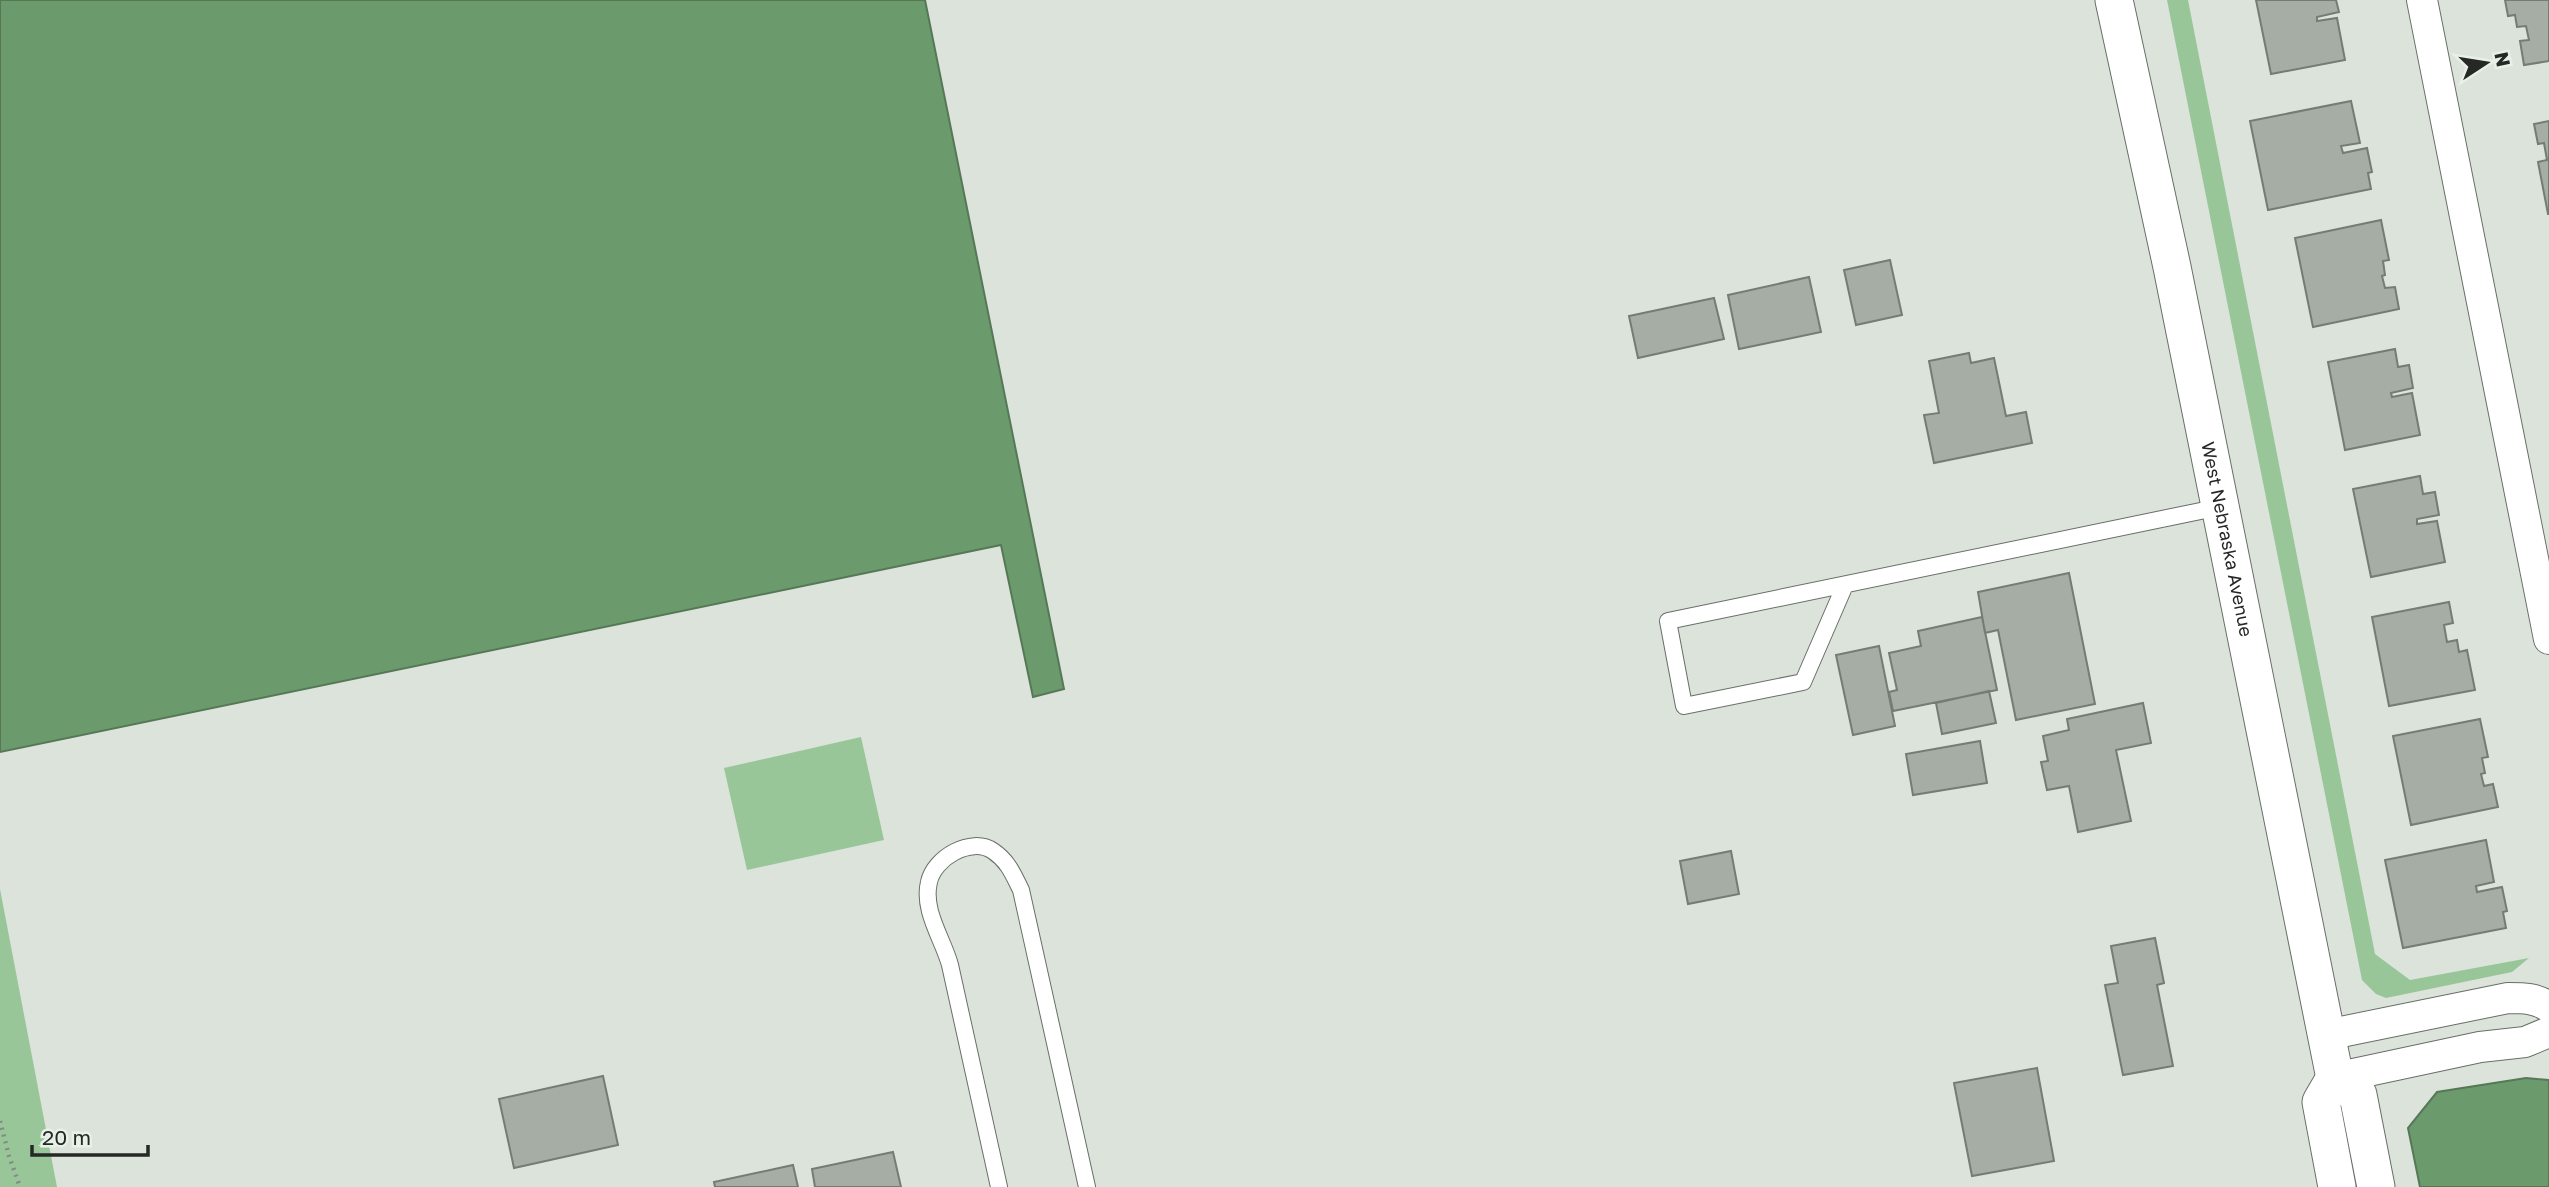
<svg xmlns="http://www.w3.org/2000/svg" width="2549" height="1187" viewBox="0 0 2549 1187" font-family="'Golos Text',sans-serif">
<rect width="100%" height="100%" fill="#dbe3db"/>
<path fill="#99c699" d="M2167,0H2188L2375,954L2410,980L2529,958L2512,972L2386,998L2376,994L2362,980Z
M861,737L884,840L747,870L724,768Z
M0,889L57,1187H0Z"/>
<path fill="#6b9b6c" stroke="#567857" stroke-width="2" d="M0,0H925L1064,689L1033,697L1001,545L0,752Z
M2526,1078L2549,1080V1187H2420L2408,1128L2437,1092Z"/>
<path fill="#a5ada5" stroke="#747c74" stroke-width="2" d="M2256,0H2336L2339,12L2317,17V21L2337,18L2345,60L2271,74Z
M2505,0H2549V61L2524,65L2520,41L2529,40L2526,26L2517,27L2515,15L2508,16Z
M2351,101L2360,143L2341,146L2343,153L2367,148L2372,172L2368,173L2371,189L2268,210L2250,121Z
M2549,121V214H2548L2538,162L2547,160L2544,143L2538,144L2534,124Z
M2381,220L2389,260L2383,261L2385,275L2382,276L2385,288L2395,287L2399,309L2313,327L2295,238Z
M1890,260L1902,315L1856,325L1844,270Z
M1809,277L1821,332L1739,349L1728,295Z
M1714,298L1724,339L1638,358L1629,316Z
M2395,349L2398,367L2409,365L2413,388L2391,393L2392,397L2412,393L2420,435L2345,450L2328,362Z
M1969,353L1971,363L1994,358L2006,416L2026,412L2032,443L1934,463L1924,415L1939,413L1929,361Z
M2420,476L2423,494L2435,492L2439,515L2417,519V524L2437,521L2445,562L2371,577L2353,489Z
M2069,573L2095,704L2016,720L1998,630L1985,633L1978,592Z
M2449,602L2453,623L2444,625L2447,642L2457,640L2459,652L2467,650L2475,690L2389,706L2372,617Z
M1982,617L1997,690L1893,711L1889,692L1897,690L1889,653L1921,646L1918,631Z
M1879,646L1895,726L1853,735L1836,655Z
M1989,691L1996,723L1942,734L1936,703Z
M2143,703L2151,743L2116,750L2131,821L2078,832L2069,786L2047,790L2041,762L2048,761L2043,736L2069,730L2067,719Z
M2480,719L2488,757L2482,758L2485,773L2481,774L2484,786L2493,784L2498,807L2411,825L2393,736Z
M1980,741L1987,783L1913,795L1906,754Z
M2486,840L2494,882L2476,886L2477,892L2502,887L2507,911L2503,912L2506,928L2403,948L2385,860Z
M1731,851L1739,894L1688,904L1680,861Z
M2155,938L2164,983L2157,985L2173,1066L2123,1075L2105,985L2118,983L2111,946Z
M2037,1068L2054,1161L1972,1176L1954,1083Z
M603,1076L618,1145L514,1168L499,1099Z
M893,1152L901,1187H815L812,1169Z
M793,1165L798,1187H715L714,1182Z"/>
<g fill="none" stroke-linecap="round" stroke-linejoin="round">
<g stroke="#686f68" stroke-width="18">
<path id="service" d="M1845,585L1803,682L1684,706L1668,621L2220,507
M999,1187L950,965C943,939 922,911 929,882C934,858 971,836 993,851C1008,861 1013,874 1021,890L1087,1187"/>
</g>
<g stroke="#686f68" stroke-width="32">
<path id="minor" d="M2422,0L2549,639
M2326,1035L2508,998C2524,998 2536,998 2549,1007
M2335,1078L2480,1047L2525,1042L2549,1032"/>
</g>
<g stroke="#686f68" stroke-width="39">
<g id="tertiary">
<path id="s1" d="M2114,0L2172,267L2335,1078L2358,1095L2376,1187"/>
<path d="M2335,1078L2321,1102L2337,1187"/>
</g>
</g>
<path stroke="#848a84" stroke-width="4.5" stroke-dasharray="2 5" stroke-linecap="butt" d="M0,1121L9,1156L20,1187"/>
<use href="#service" stroke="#fff" stroke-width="16"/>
<use href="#minor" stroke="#fff" stroke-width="30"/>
<use href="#tertiary" stroke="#fff" stroke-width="37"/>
</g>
<g text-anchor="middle" stroke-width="7" stroke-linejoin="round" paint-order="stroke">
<g font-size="18" fill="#252825" stroke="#e8f1e8">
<text dy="6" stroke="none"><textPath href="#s1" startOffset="551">West Nebraska Avenue</textPath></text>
</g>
</g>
<g transform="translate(2486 63) rotate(78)" stroke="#e8f1e8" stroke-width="5" paint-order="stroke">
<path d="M0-5L12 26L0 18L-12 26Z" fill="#252825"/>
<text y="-10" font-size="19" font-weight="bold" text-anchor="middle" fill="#252825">N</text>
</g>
<path d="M32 1145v10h116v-10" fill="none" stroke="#252825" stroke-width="3.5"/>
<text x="42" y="1145" font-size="21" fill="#252825" stroke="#e8f1e8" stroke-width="5" paint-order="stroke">20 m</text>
</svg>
